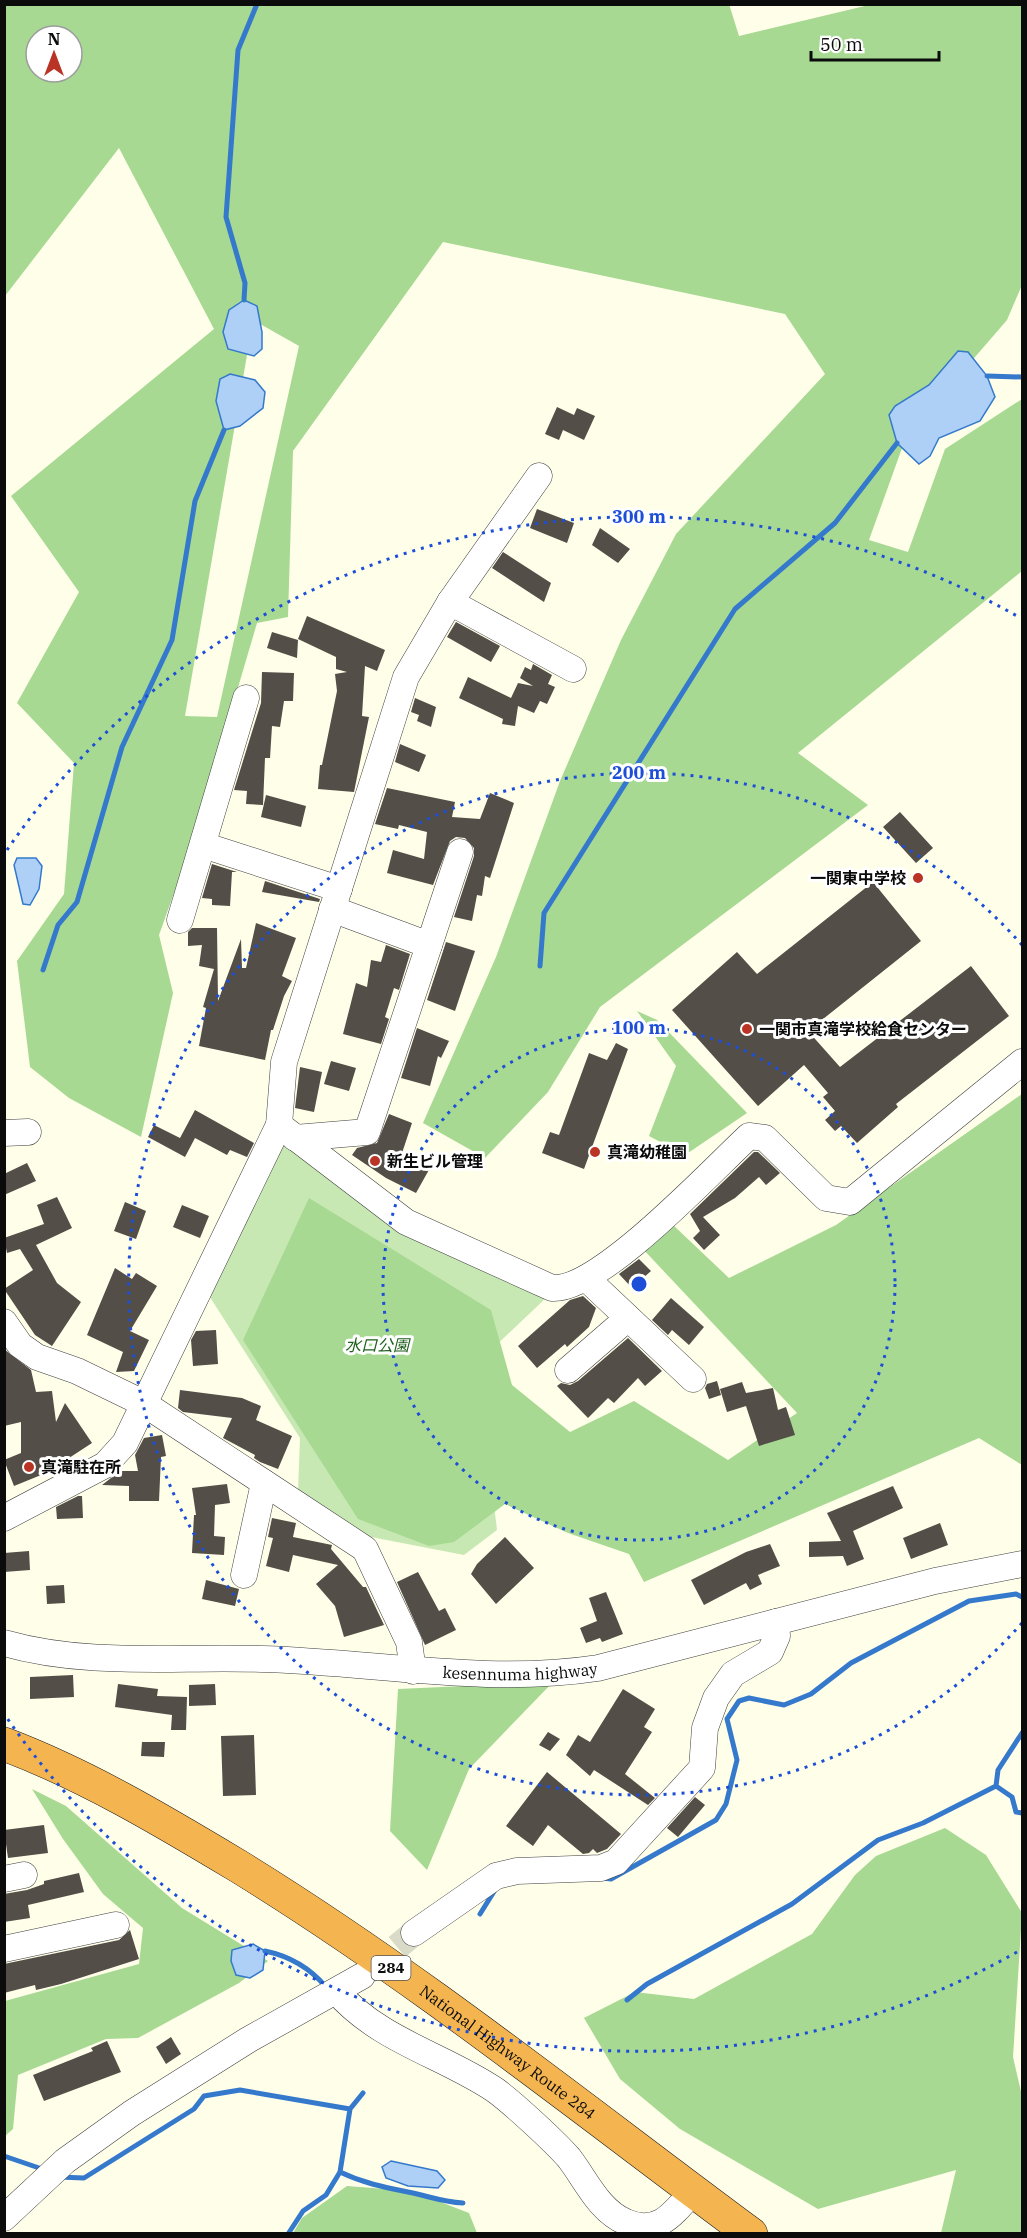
<svg xmlns="http://www.w3.org/2000/svg" width="1027" height="2238" viewBox="0 0 1027 2238" font-family="'IBM Plex Serif','Noto Sans JP',serif">
<rect width="100%" height="100%" fill="#fffee9"/>
<path fill="#c7e8b3" d="M282,1139L548,1296L491,1350L490,1472L497,1530L464,1555L371,1537L298,1492L300,1438L208,1294Z"/>
<path fill="#a7d993" fill-rule="evenodd" d="M729,4L739,36L869,5H1022V285L1007,320L906,437L869,540L908,552L945,449L1022,399V571L798,753L868,805L600,1007L548,1092L485,1158L423,1123L496,957L560,781L621,640L676,534L825,374L785,314L443,242L293,451L288,617L257,623L193,840L159,935L173,993L141,1137L69,1098L30,1067L17,961L64,894L74,763L17,703L79,592L11,496L214,329L119,148L5,296V5ZM36,36H72V72H36ZM253,320L299,346L217,717L185,716Z
M637,1011L657,1020L747,1113L685,1155L649,1136L676,1066Z
M1022,1094V1465L979,1438L644,1582L629,1554L568,1533L505,1504L454,1542L429,1546L358,1519L243,1340L309,1198L491,1310L512,1385L570,1432L634,1401L728,1460L797,1413L642,1248L672,1224L729,1278L836,1225Z
M553,1682L469,1769L427,1870L390,1831L398,1689Z
M32,1789L66,1806L182,1908L268,1961L239,1983L138,2038L106,2039L18,2075L13,2129L5,2136V2001L139,1964L143,1928L103,1894L63,1839Z
M945,1828L986,1855L1022,1913L1013,2057L1022,2096V2233H941L956,2170L818,2209L680,2129L620,2079L584,2018L635,1992L694,1999L812,1934L855,1875L876,1856Z
M347,2186L412,2191L469,2213L477,2233H293L302,2218Z"/>
<path fill="#aed0f6" stroke="#3579cc" stroke-width="1.5" d="M244,300L257,306L262,332V349L254,356L228,349L223,332L229,310Z
M958,351L968,352L987,376L995,397L980,421L939,438L930,456L919,464L897,443L889,415L895,406L929,385Z
M230,374L255,380L265,392L263,408L240,426L224,430L216,401L220,379Z
M17,858H36L42,866L39,889L30,905L23,904L14,865Z
M253,1944L265,1951L263,1970L250,1978L236,1975L231,1961L232,1950Z
M391,2161L437,2171L445,2180L438,2188L408,2186L386,2178L382,2167Z"/>
<g fill="none" stroke-linecap="round" stroke-linejoin="round">
<path stroke="#3579cc" stroke-width="5" d="M244,300L245,283L226,217L238,50L257,4
M987,376L1022,377
M540,966L544,913L735,609L835,523L897,443
M43,970L58,925L77,902L122,747L172,640L195,501L224,430
M1022,1733L998,1770L996,1786L1012,1797L1016,1812L1022,1813
M603,1878L611,1879L716,1820L726,1804L737,1760L727,1719L739,1701L749,1698L784,1705L811,1694L851,1663L969,1601L1016,1594L1022,1597
M480,1914L495,1890
M265,1951C289,1956 310,1968 326,1987
M627,2000L647,1984L792,1904L878,1840L923,1823L996,1786
M363,2093L350,2109L340,2172C363,2183 383,2187 408,2192C428,2196 442,2202 463,2203
M4,2156L45,2170
M59,2177L84,2178L194,2109L204,2096L240,2090L350,2109
M288,2234L303,2211L326,2195L340,2172"/>
</g>
<path fill="#534e47" d="M557,407L574,415L577,408L595,416L584,440L563,430L559,440L545,434Z
M537,509L574,523L567,543L530,528Z
M600,528L630,549L618,563L592,545Z
M503,552L551,583L544,602L492,568Z
M307,616L385,650L377,671L365,666L362,716L369,717L354,792L318,789L320,765H322L337,691L335,674L347,672L336,669V657L298,639Z
M456,622L500,646L491,662L447,637Z
M272,632L298,640L297,658L267,648Z
M533,664L552,675L548,684L555,687L547,704L540,701L534,713L518,706L515,726L502,724L503,719L459,698L468,677L511,698L518,683L533,686L520,678L525,667L531,670Z
M262,672L294,673L293,701H284L280,727L272,726L270,758H265L263,805L246,804L247,791L234,790L261,703Z
M415,698L436,707L431,727L417,721L419,715L411,712Z
M400,744L426,755L419,772L395,762Z
M387,788L455,802L452,817L480,819L490,793L514,803L490,878L485,876L482,896L477,895L472,921L454,917L474,856V848L465,838L456,837L450,841L433,885L387,873L393,850L424,859L427,832L399,825L398,829L375,824Z
M266,795L306,806L301,827L261,817Z
M900,812L933,848L916,863L883,827Z
M212,864L237,872H232L230,906L212,905V899L202,898Z
M265,881L320,899L319,902L262,892Z
M873,882L921,941L808,1031L840,1067L971,966L1009,1016L896,1104L898,1107L857,1143L841,1126L835,1131L825,1120L835,1111L823,1097L828,1093L804,1065L758,1106L672,1010L737,952L757,974Z
M256,923L296,938L282,976L292,981L284,996L273,1030H271L265,1060L199,1046L206,1008L203,1007L214,969L199,966L202,945L188,946V932L192,928H217L218,1001L241,939L242,968H246Z
M446,942L475,951L455,1011L427,1000Z
M386,945L410,954L399,990L394,988L385,1017L389,1019L381,1044L343,1034L356,983L367,987L371,960L381,962Z
M417,1028L449,1041L441,1058L438,1056L430,1086L401,1078Z
M616,1043L628,1049L584,1169L542,1153L550,1132L559,1135L589,1053L607,1060Z
M331,1061L356,1068L349,1091L324,1084Z
M300,1067L322,1072L314,1112L295,1108Z
M195,1110L254,1143L247,1157L230,1150L227,1155L195,1138L185,1157L148,1137L154,1125L180,1138Z
M389,1114L412,1123L402,1153L430,1168L416,1193L386,1178L352,1155L357,1148L377,1143Z
M754,1152H758L780,1173L766,1185L759,1177L735,1198L703,1217L720,1235L704,1250L693,1238L700,1231L690,1214Z
M27,1163L36,1181L4,1195V1174Z
M57,1197L72,1228L36,1245L57,1283L81,1302L52,1346L35,1335L4,1289L33,1270L20,1249L7,1253L4,1238L44,1224L37,1205Z
M125,1202L146,1211L136,1239L114,1231Z
M182,1205L209,1216L200,1238L173,1227Z
M639,1259L651,1271L632,1288L619,1274Z
M115,1268L132,1279L136,1273L157,1286L130,1331L149,1340L134,1371L116,1372L123,1352L87,1335Z
M583,1296L596,1308L589,1327L567,1347L565,1344L537,1368L518,1346L570,1300Z
M671,1298L704,1327L689,1345L672,1330L668,1335L652,1320Z
M216,1330L218,1364L193,1366L191,1340L196,1331Z
M628,1338L662,1371L645,1386L638,1378L614,1403L608,1398L588,1418L557,1386L561,1383L570,1385L578,1381Z
M4,1349L31,1370L36,1392L52,1391L56,1422L65,1403L92,1443L46,1473L14,1486L4,1460L21,1453V1422L4,1426Z
M717,1381L721,1395L709,1399L705,1388L707,1384Z
M742,1382L746,1393L773,1388L778,1410L786,1407L795,1435L759,1446L746,1406L727,1412L720,1389Z
M180,1390L242,1398L261,1406L256,1420L292,1436L278,1469L260,1462L254,1458L255,1455L223,1438L232,1418L183,1412L178,1408Z
M162,1435L166,1456L161,1457L159,1501H129V1486L102,1485L120,1471H138L135,1455L144,1438Z
M227,1484L230,1503L215,1505L214,1536L225,1537L224,1555L192,1553L194,1515H196L192,1488Z
M893,1486L903,1508L853,1531L864,1559L847,1566L843,1556L809,1557V1542L841,1541L827,1513Z
M78,1496H82L83,1518L57,1519L56,1507Z
M272,1518L296,1523L293,1537L332,1545L331,1549L363,1587H366L384,1625L344,1637L335,1606L316,1584L338,1565L293,1555L289,1572L266,1566L273,1538L268,1537Z
M940,1523L948,1545L911,1559L903,1538Z
M505,1537L534,1568L496,1604L471,1574L477,1564Z
M770,1544L780,1566L758,1575L762,1584L750,1590L746,1583L704,1605L691,1580L746,1552Z
M29,1551L30,1570L4,1572V1553Z
M418,1572L439,1611L445,1608L456,1630L425,1645L397,1582Z
M206,1580L239,1589L235,1606L202,1599Z
M64,1585L65,1603L47,1604L46,1586Z
M606,1592L623,1634L602,1642L600,1638L586,1643L580,1628L597,1621L589,1598Z
M73,1675L74,1697L30,1699V1677Z
M118,1684L158,1689L157,1696L187,1697L186,1730H171L172,1715L115,1707Z
M215,1684L216,1705L189,1706V1685Z
M623,1689L655,1709L644,1727L652,1732L625,1774L655,1798L648,1805L594,1770L590,1776L566,1755L578,1735L590,1742Z
M548,1732L560,1739L550,1751L539,1745Z
M254,1735L256,1795L223,1796L221,1736Z
M142,1742H165L164,1757L141,1756Z
M547,1772L621,1834L607,1849L597,1853L593,1849L589,1853L583,1854L548,1825L533,1846L506,1826Z
M695,1797L705,1805L678,1837L667,1828Z
M44,1825L48,1853L8,1858L4,1830Z
M79,1873L84,1892L28,1905L30,1918L4,1922V1894L27,1890L44,1884V1881Z
M130,1930L139,1959L61,1984L36,1990L35,1985L4,1993V1964L119,1940Z
M171,2037L181,2054L166,2064L156,2047Z
M107,2041L121,2072L44,2101L33,2075L93,2051L91,2048Z"/>
<g fill="none" stroke-linecap="round" stroke-linejoin="round">
<path stroke="#dadac8" stroke-width="26" stroke-dasharray="26 13" stroke-linecap="butt" d="M367,1972L414,1933"/>
<g stroke="#3e3e3e" stroke-width="27">
<g id="minor">
<path d="M450,602L573,669"/>
<path d="M203,845L339,889"/>
<path d="M332,909L429,945"/>
<path d="M180,920L246,698"/>
<path d="M279,1125L284,1062L406,677L450,602L539,476"/>
<path d="M4,1133L28,1132"/>
<path d="M295,1138L367,1132L460,852"/>
<path d="M587,1279L693,1379"/>
<path d="M4,1322L20,1345L37,1357L77,1371L143,1403L365,1549L409,1642L413,1671"/>
<path d="M568,1370L628,1318"/>
<path d="M4,1518L105,1465L125,1443L279,1125L406,1222L552,1288C599,1292 711,1171 749,1136L765,1138L826,1198L850,1202L1022,1062"/>
<path d="M244,1575L264,1483"/>
<path id="s1" d="M4,1643C88,1667 176,1656 262,1659C375,1662 486,1685 598,1668L935,1581L1022,1564"/>
<path d="M4,1879L24,1875"/>
<path d="M414,1933L496,1876L517,1871L601,1868L616,1862L702,1768L705,1728L716,1698L733,1674L770,1652L777,1636L776,1622"/>
<path d="M4,1949L116,1925"/>
<path d="M337,1992C380,2041 443,2055 495,2090C513,2103 555,2142 569,2158C586,2180 599,2211 626,2222C658,2236 674,2213 693,2191"/>
<path d="M4,2218L65,2161L132,2113L248,2040L362,1976"/>
</g>
</g>
<g stroke="#1c1c1c" stroke-width="34">
<g id="highway">
<path id="s2" d="M4,1744C86,1775 163,1821 238,1866C417,1976 582,2109 751,2234"/>
</g>
</g>
<use href="#minor" stroke="#fff" stroke-width="26"/>
<use href="#highway" stroke="#f4b551" stroke-width="33"/>
</g>
<g fill="none" stroke="#1d4ed8" stroke-width="3" stroke-dasharray="3 6">
<circle cx="639" cy="1284" r="256"/>
<path d="M1022 1623A511 511 0 1 1 1022 945"/>
<path d="M1017 1952A767 767 0 0 1 7 1718M7 850A767 767 0 0 1 1017 616"/>
</g>
<g fill="#b93424" stroke="#fff" stroke-width="2">
<circle cx="918" cy="878" r="6"/>
<circle cx="747" cy="1029" r="6"/>
<circle cx="595" cy="1152" r="6"/>
<circle cx="375" cy="1161" r="6"/>
<circle cx="29" cy="1467" r="6"/>
</g>
<g text-anchor="middle" stroke-width="6" stroke-linejoin="round" paint-order="stroke">
<rect fill="#fff" stroke="#545454" stroke-width="1.5" x="371.5" y="1956" width="39" height="24" rx="4.5"/>
<g font-size="15" font-weight="bold" fill="#0b0b0b">
<text x="391" y="1973">284</text>
</g>
<g font-size="16" font-weight="bold" fill="#0b0b0b" stroke="#fff" text-anchor="start">
<text x="906" y="884" text-anchor="end">一関東中学校</text>
<text x="759" y="1035">一関市真滝学校給食センター</text>
<text x="607" y="1158">真滝幼稚園</text>
<text x="387" y="1167">新生ビル管理</text>
<text x="41" y="1473">真滝駐在所</text>
</g>
<g font-size="16" font-style="italic" fill="#20611c" stroke="#fff">
<text x="377" y="1351">水口公園</text>
</g>
<g font-size="16" fill="#0b0b0b" stroke="#fff">
<text dy="6" stroke="none"><textPath href="#s1" startOffset="518">kesennuma highway</textPath></text>
<text dy="6" stroke="none"><textPath href="#s2" startOffset="592">National Highway Route 284</textPath></text>
</g>
</g>
<circle cx="639" cy="1284" r="9" fill="#1d4ed8" stroke="#fff" stroke-width="3"/>
<g font-size="18" text-anchor="middle" font-weight="bold" fill="#1d4ed8" stroke="#fff" stroke-width="6" stroke-linejoin="round" paint-order="stroke">
<text x="639" y="523">300 m</text>
<text x="639" y="779">200 m</text>
<text x="639" y="1034">100 m</text>
</g>
<rect width="1027" height="2238" fill="none" stroke="#0b0b0b" stroke-width="12"/>
<g transform="translate(54 54)"><circle r="28" fill="#ffffff" stroke="#9d9d9d" stroke-width="1.5"/>
<path d="M0-4.5L10 22L0 15L-10 22Z" fill="#b93424"/>
<text y="-9" font-size="16" font-weight="bold" text-anchor="middle" fill="#0b0b0b">N</text>
</g>
<path d="M811 51v9h128v-9" fill="none" stroke="#0b0b0b" stroke-width="3"/>
<text x="820" y="51" font-size="18" fill="#0b0b0b" stroke="#ffffff" stroke-width="4.5" paint-order="stroke">50 m</text>
</svg>
